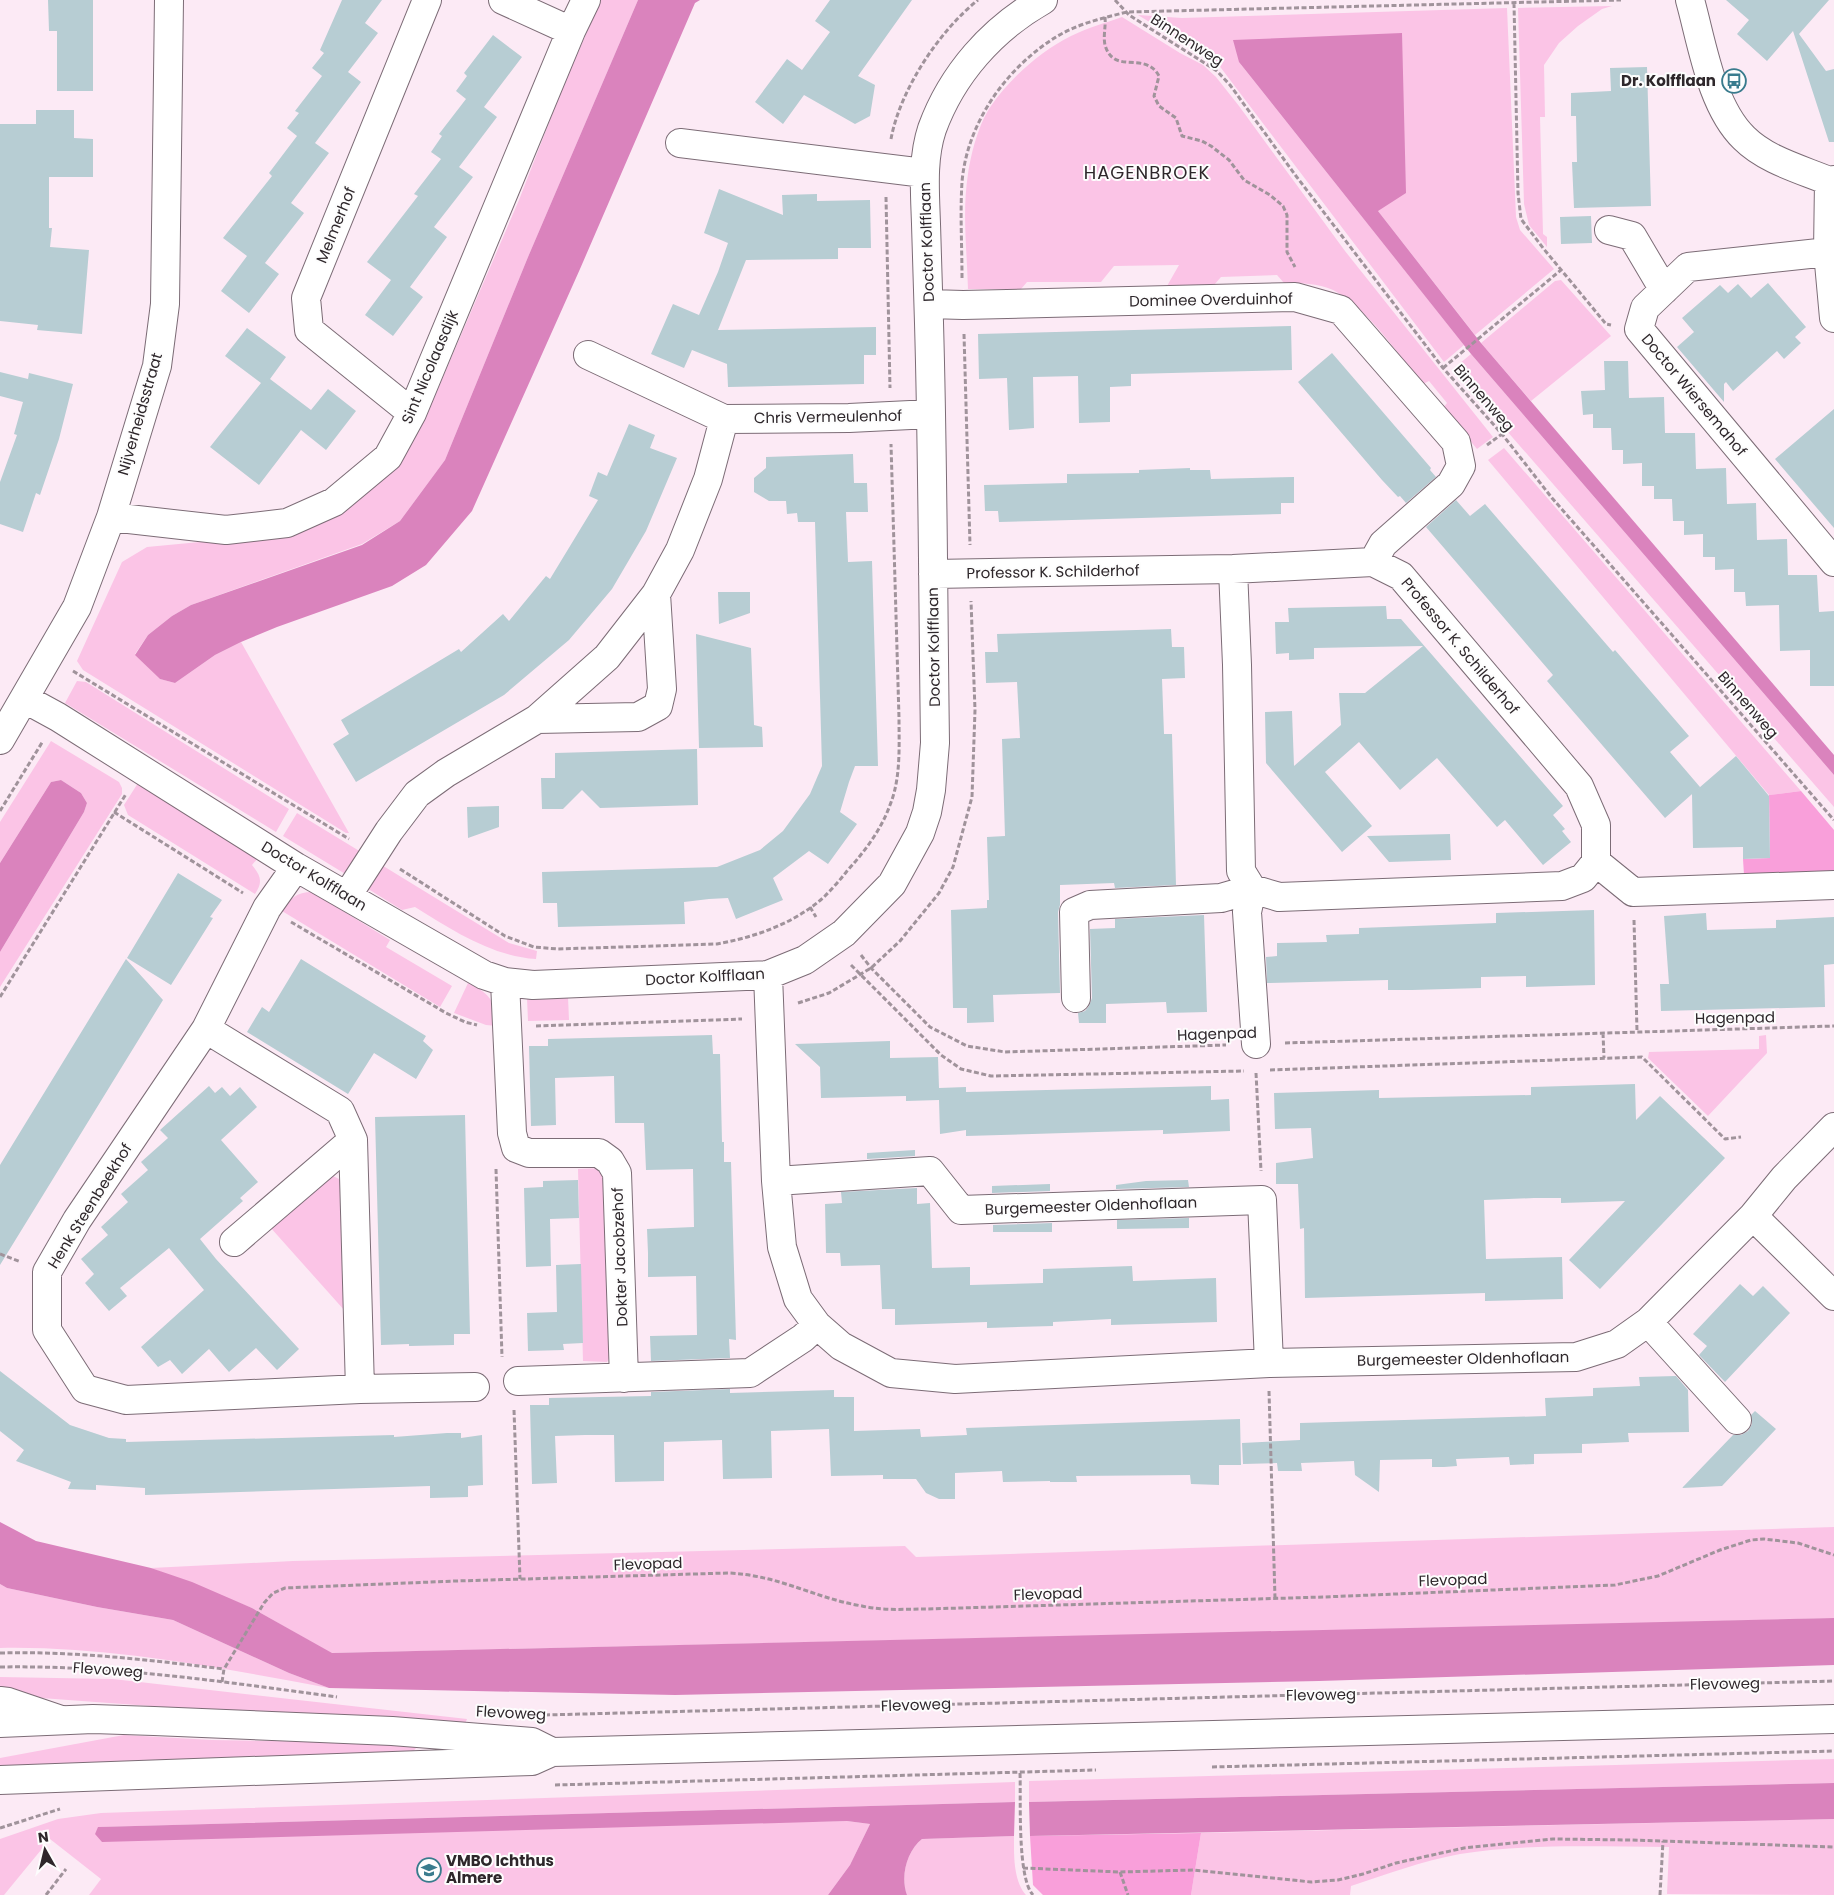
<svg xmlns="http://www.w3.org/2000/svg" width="1834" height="1895" viewBox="0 0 1834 1895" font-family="Poppins,sans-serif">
<rect width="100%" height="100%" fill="#fceaf5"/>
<path fill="#fbc4e6" d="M601,0H638L528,257L445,460L400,521L362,544L191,605L172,616L148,635L135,654L160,679L175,683L215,655L241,642L349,833H346L83,670L77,661L122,562L147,547L242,538L287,531L421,420L434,398L519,200L564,84Z
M1612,6L1602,9L1578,26L1559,43L1544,65L1545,117H1540L1543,234L1547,237V247L1529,225L1524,204L1518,8Z
M1507,8L1516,217L1520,230L1554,269L1475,335L1378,211L1239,62L1464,345L1444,362L1218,64L1138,15L1182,18Z
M1122,17L1180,53L1203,65L1216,77L1239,106L1345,251L1493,437L1477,449L1443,408L1447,403L1429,381L1423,384C1399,356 1366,306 1333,290C1318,283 1300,283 1284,283L1277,275L1221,277L1214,285L1167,286L1179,265L1114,266L1101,282H1027L1021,289H968C967,252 962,211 968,174C971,153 979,123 991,106C1010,78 1041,51 1071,36C1087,28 1105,23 1122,17Z
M1561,280L1611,336L1531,401L1481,343L1555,281Z
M1471,354L1834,775V807L1453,369Z
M1504,448L1801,791L1769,795L1488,460Z
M77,681L86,682L289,809L276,832L65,703Z
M51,741L119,782L122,788V794L0,987V952L84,812L87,803L81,793L61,780L51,782L0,863V822Z
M138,783L258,858L252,865C261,876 263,882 255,894L128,815L124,805Z
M297,813L361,852L347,875L283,836Z
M380,864L509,943L537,951L536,959C491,956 452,930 415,907L402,910L365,887Z
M312,892L390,940L386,947L452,986L440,1007L282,911C289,899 297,892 312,892Z
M468,983C491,994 495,1001 497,1026L486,1025L454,1013Z
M568,997L569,1020L528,1021L527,998Z
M1766,1035L1767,1053L1708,1116L1648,1058L1649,1052L1759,1049V1036Z
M602,1168L605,1171L611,1355L607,1362L583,1361L578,1169Z
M331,1175L339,1179L345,1187V1311L270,1227Z
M1834,1527V1618L1654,1623L331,1653L252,1608L151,1568L293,1561L905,1546L916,1557Z
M0,1584L7,1588L97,1607L173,1620L289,1673L329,1688C221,1668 110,1646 0,1648Z
M0,1677L113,1679L467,1719L463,1729L0,1695Z
M124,1735L212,1740L413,1743L416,1748L412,1753L211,1758L120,1765L0,1771V1758Z
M1834,1759V1783L1029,1802V1781Z
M1015,1782V1802L99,1827L95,1834L847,1821L870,1824L850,1865L828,1895H89L101,1879L50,1839L4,1895H0V1839L58,1819L101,1813Z
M1834,1819V1895L1667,1894L1669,1847C1599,1847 1529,1843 1460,1854C1422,1861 1387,1874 1351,1886L1350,1895H1191L1201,1833Z
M1014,1836C1014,1855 1013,1880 1026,1895H907C900,1876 907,1851 922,1839Z"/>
<path fill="#f99fda" d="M1801,791L1834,830V872L1744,875L1743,859L1770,858L1769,795Z
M1201,1833L1191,1895H1043L1033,1885L1030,1836Z"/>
<path fill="#da83bd" d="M638,0H700L695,3L580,269L472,511L426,565L392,586L277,627L241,642L215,655L175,683L160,679L135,655L148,635L172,616L191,605L362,545L400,521L445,460L528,257Z
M1402,33L1406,193L1378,211L1481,343L1834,755V775L1471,354L1239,62L1233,40Z
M61,780L81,793L87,803L84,812L0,952V863L51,782Z
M0,1522L36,1541L151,1568L192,1582L252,1608L332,1653L1834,1618V1665L1319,1681L675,1695L329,1688L289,1673L173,1620L97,1607L7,1588L0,1584Z
M1834,1783V1819L1030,1836L1029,1802Z
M1015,1802L1014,1836L922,1839C907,1851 900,1876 907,1895H828L850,1865L870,1824L847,1821L102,1842L95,1834L98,1827Z"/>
<path fill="#b7cdd3" d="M48,0H93V91H57V31H49Z
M342,0H382L365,23L378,33L348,72L361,82L315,143L329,153L291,203L304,213L265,263L279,274L249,313L221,291L247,256L223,238L272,176L269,173L297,136L287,128L299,113L295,111L322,76L312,68L324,53L320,50Z
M830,0H912L858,76L875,85L870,116L855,124L804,95L783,124L755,102L787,59L802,70L830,32L815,21Z
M1726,0H1829L1799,34L1826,71L1834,69V142H1829L1793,31L1767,61L1737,34L1749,20Z
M493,35L522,57L484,107L497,117L459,167L473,177L434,227L447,237L410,287L423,297L393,336L365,315L391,280L367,262L418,196L414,194L441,159L431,152L442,136L439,134L466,99L456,91L467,76L464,73Z
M1647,67L1651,206L1574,208L1572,162H1577L1576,116H1571V93L1611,91L1610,68Z
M36,110H74V138L93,139V177H49V228H52L50,247L89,250L82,334L37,330L38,325L0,321V124H36Z
M719,189L783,215L782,195L817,194V201L870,200L871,248H838V259L746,260L718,330L876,327V355H864V384L728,387L727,364L692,350L684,368L651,354L673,304L699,315L718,272L728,243L704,233Z
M1591,216L1592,243L1561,244L1560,217Z
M1768,283L1806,327L1795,337L1801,343L1784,359L1777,351L1733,391L1726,382L1724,384V402L1677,347L1694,332L1682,318L1720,285L1728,293L1738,284L1751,298Z
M1291,326L1292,370L1131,374V386L1110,387V422L1079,423L1078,376L1033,377L1034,428L1009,430L1007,378L979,379L978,334Z
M247,328L286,357L270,379L311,410L328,389L356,411L326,450L301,430L259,485L210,447L261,383L225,356Z
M1332,353L1431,468L1430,470L1436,477L1406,503L1400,496L1398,497L1382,480L1298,382Z
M1604,361H1628L1629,398L1664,397L1665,433H1695L1696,469L1726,468L1727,504L1756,503L1757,540L1787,539L1788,575H1817L1819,612L1834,611V686H1810V650L1780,651L1779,605L1746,606L1745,592H1734V569L1715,570V557H1703V534L1684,535V521H1673L1672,499H1654V486H1642V463L1623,464V450H1612L1611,428H1593V414L1583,415L1581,391L1605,390Z
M0,372L28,379L29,373L73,384L59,439L40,495L36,493L23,532L0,524V482L17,435L14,434L23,402L0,396Z
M1834,409V528L1775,459Z
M629,424L655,435L650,448L677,458L646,531L612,589L569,640L504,695L356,782L333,744L349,734L341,720L459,649L461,652L503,614L509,621L546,576L550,579L598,500L589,496L598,472L607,476Z
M853,454L854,483H867L868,512H846L848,562L872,561L878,766H855L849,782L840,812L857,824L828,864L809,851L773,878L783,900L736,919L728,898L709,899L684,902L685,924L558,927L557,903H543L542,872L717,867L760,850L783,831L810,794L822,766L815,522H798L797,513L787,514L786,501H769L754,492V478L766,468V457Z
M1190,468V470H1210L1211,479L1294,477V503H1281V514L1037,521L999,522L998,511H985L984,485L1067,483V474L1139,473V470Z
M1456,500L1470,516L1485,504L1613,652L1615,650L1689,736L1670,752L1700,787L1665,818L1547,681L1553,675L1426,527Z
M718,592H750V613L719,624Z
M1386,606L1387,619H1401L1563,806L1553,815L1565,829L1562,831L1571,842L1543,865L1505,820L1497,827L1437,758L1400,790L1359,742L1325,772L1372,826L1342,852L1266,763L1265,712L1292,711L1294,766L1341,725L1339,693H1365L1423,646L1314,648V659L1289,660V653L1276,654L1275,622H1289L1288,608Z
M1171,629L1172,647H1184L1185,678L1162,679L1164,734H1172L1176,885L1115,888L1114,883L1060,885V905L1058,912L1060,993L993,995L994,1022L967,1023V1008H953L951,910L987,908V900H989L987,837L1005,836L1002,739L1020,738L1017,682L986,683L985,652H998L997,634Z
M696,634L751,648L754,725L762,727L763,747L699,748Z
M697,749L698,805L600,808L582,790L563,809H542L541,778H555V753Z
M1736,756L1769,796L1770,858L1743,859V847L1693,848L1692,794Z
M499,806V827L468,838L467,807Z
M1450,834L1451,860L1389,862L1367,836Z
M178,873L222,900L210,917L213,918L171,985L127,958Z
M1594,910L1595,985L1526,987V976L1481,977V988L1412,990H1388V980L1267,983L1266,957L1277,956V943L1327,942L1326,935L1359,934V928L1496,923V913Z
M1706,913L1707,930L1776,928V920L1834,917V964L1824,965L1825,1007L1661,1011L1660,984H1669L1664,916Z
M1204,915L1207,1012L1167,1013L1166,1002L1106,1004V1023H1079L1078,1013L1085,1011L1089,1006L1092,998L1090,929L1115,928V919Z
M126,959L163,1000L0,1265V1165Z
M301,959L426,1036L423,1041L433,1050L416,1079L374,1053L348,1094L247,1032L262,1007L269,1012Z
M712,1035L713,1054H720L722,1142H724V1162H731L736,1340L729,1339L730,1358L651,1361L650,1336L697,1335L696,1276L648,1277V1253L647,1229L694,1227L693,1169L646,1170L644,1123H615L614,1076L555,1078L556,1125L531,1126L529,1046H548V1039Z
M890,1041V1058L938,1057L939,1088L966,1087V1092L1211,1086V1100L1229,1099L1230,1131L1163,1134V1130L966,1136V1130L940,1134L939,1100L906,1101V1096L821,1098L820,1067L795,1044Z
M1635,1084L1636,1120L1660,1096L1725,1158L1600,1289L1569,1260L1625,1201L1561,1203V1198H1534L1484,1200L1486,1259L1562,1257L1563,1299L1485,1301V1293L1305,1298L1304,1228L1300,1229L1298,1184H1276V1163L1313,1158L1311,1128L1275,1129L1274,1093L1379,1090V1098L1531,1095V1087Z
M209,1086L215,1093L222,1087L230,1096L240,1087L257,1107L221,1140L258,1182L240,1198L243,1201L200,1239L216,1259L299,1349L277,1370L256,1348L229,1372L209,1349L182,1374L170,1360L158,1367L141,1347L204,1290L169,1248L120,1288L127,1296L109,1311L85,1283L94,1274L81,1259L108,1235L101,1227L128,1202L121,1194L148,1170L141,1162L168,1138L160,1130Z
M465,1115L470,1334H454V1345L409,1346V1344L381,1345L375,1117Z
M915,1150V1156L867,1159V1153Z
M578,1180L579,1218L550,1219L551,1266L526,1267L524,1188L543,1187V1181Z
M1188,1180L1189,1187L1116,1189V1185L1146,1181Z
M1050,1184V1191L992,1193V1186Z
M917,1188V1204L930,1203L932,1268L970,1267V1285L1043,1283V1269L1132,1266L1133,1281L1216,1278L1217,1322L1111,1325V1319L1053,1322V1326L987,1328V1322L895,1325V1309H882L880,1265L841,1266L840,1253H826L825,1204L842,1203L841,1192Z
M1189,1218V1228L1117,1229V1220Z
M1052,1223V1232H993V1225Z
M581,1264L583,1343L563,1344L564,1350L528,1351L527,1313L557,1312L556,1265Z
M1740,1284L1753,1296L1763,1286L1790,1313L1725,1382L1699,1355L1707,1346L1693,1334Z
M0,1371L70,1425L109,1438L126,1439V1442L394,1435V1437L447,1433H461V1438L482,1435L483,1485L468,1486V1497L430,1498V1486L145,1495V1488L96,1485V1490L68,1489L71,1482L16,1461L24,1450L0,1431Z
M1676,1376L1688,1390L1689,1432L1628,1433L1629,1442L1582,1444V1453L1534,1454V1464L1510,1465L1509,1457L1456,1459L1457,1466L1444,1467H1432V1459L1380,1460L1379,1492L1355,1475L1354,1461L1301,1463L1302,1471H1278L1277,1463L1243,1464L1242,1443L1300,1440V1423L1546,1416L1545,1398L1593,1396V1388L1640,1386L1639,1377Z
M730,1389V1393L834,1390V1397H854V1431L920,1429L921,1437L967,1435L966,1428L1240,1419L1241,1465H1219V1485L1191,1484L1190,1475L1076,1476L1077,1482H1050V1481L1003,1482L1002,1471L955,1473V1499H939L926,1493L916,1479H883V1475L831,1476L829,1429L771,1431L772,1478L723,1479L722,1440L664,1442V1481L615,1482L614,1435H585L555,1436L557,1483L532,1484L530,1405H549V1398L651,1396V1392Z
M1755,1411L1776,1429L1722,1486L1682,1488L1733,1435H1741L1748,1431L1752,1424L1751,1415Z"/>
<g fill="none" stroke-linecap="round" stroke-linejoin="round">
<g stroke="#7c6c76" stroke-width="30">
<path id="minor" d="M503,0L571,31
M1690,0C1702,43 1711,106 1744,138C1766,160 1800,169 1829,181L1834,180
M680,143L924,173
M1829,181L1828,252L1834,318
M1609,230L1632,236L1664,290
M1828,252L1688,267L1645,308L1639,329L1834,562
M929,304L963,305L1295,297L1341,310L1456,442L1461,466L1451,484L1383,544L1373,562
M588,355L724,419L849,418L931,414
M412,413L309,330L306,298L427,0
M111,517L226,530L287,523L334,502L388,457L412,413L571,31L586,0
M1233,569L1237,665L1241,871L1252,889L1279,897L1562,886L1583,878L1596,862L1633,892L1834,885
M933,574L1233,569L1373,562L1401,576L1579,786L1596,825V862
M25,699L58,717L296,867L484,975L505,982L533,985L768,975L805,960L844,933L892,884L920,833L927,812L931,790L935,743C933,603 933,463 929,323C928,290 927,257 926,224C925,192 922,159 932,129C952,74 992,29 1043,0
M537,719L638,717L658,706L662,689L656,594
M0,740L77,607L111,517L157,366L165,304L169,0
M296,867L267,908L206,1029L77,1220L47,1272V1330L85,1389L126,1400L360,1389L475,1387
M347,896L389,831L417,794L446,773L537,719L607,657L656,594L680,550L708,479L724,419
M768,975L776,1181L782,1247L798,1299L817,1325L841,1346L891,1373L955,1379L1269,1363L1576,1357L1617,1344L1648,1322L1753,1216L1784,1178L1834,1127
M505,982L512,1133L516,1148L529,1153H599L610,1161L617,1173L624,1378
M1076,998L1074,912L1090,905L1221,898L1252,889L1247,912L1256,1044
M206,1029L340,1111L353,1140L360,1389
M776,1181L930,1171L961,1210L1262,1200L1269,1363
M1753,1216L1834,1296
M234,1242L353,1140
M1648,1322L1737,1420
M518,1381L750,1373L803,1338L817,1325
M0,1701L8,1702L61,1720"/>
</g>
<g stroke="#7c6c76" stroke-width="30">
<path id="major" d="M0,1723L93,1719L154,1721L392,1731L532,1742L552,1752
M0,1780L532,1761L552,1752L1834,1719"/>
</g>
<path stroke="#a0939b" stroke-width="3" stroke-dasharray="5 2.5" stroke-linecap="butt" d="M1115,0L1129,15L1217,71L1230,85L1296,176L1443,368L1502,434L1552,498L1834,820
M1514,3L1518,193L1521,219L1543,248L1606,324L1611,325
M1105,17C1106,26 1103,36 1105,45C1114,76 1145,50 1159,76L1154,96L1159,106L1176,118L1182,136L1202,141L1211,146L1229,160L1244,180L1270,195L1283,206L1287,215V252L1295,267
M891,139C900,90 939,31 978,0
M886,197L890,388
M962,278C962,246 960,214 962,182C967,123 1006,68 1056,37C1077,24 1103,18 1127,12L1621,0
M964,334L970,545
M1443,368L1561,270
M1487,445L1502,434
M73,671L349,839
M0,811L43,741
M114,812L243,893
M400,869L505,936L534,947L558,949L717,944C756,937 795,923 824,897C832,889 840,880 847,871C865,851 881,830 890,805C901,778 899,746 899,718L891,444
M810,907L816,917
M1634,920L1637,1031
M291,922L446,1013L465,1022L477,1025
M861,955L871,968L930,1027L967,1046L1005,1052L1226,1045
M851,965L941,1055L961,1069L991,1076L1244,1071
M0,997L126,794
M798,1003L829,993L871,968L900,941L939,893L953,867L972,797L975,710L971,601
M536,1026L742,1019
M1603,1033L1604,1058
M1285,1043L1834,1026
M1270,1070L1642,1057L1725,1139L1741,1137
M1256,1073L1261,1171
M496,1169L502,1357
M0,1254L21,1262
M1269,1391L1275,1598
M514,1410L520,1579
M0,1653C75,1651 149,1660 224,1669
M0,1667C113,1665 225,1682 337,1697
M222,1682L224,1669L264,1603L273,1593L285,1588L456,1581L728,1573C779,1575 814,1598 862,1606C883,1611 906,1609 927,1609L1323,1597L1615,1585L1658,1576L1720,1550L1751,1540L1764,1539L1798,1543L1834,1555
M545,1715L1834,1681
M1212,1767L1834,1751
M1020,1773C1021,1798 1017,1878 1033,1895
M555,1785L1096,1770
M0,1828L60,1809
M1023,1868L1120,1872L1193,1870L1311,1882L1338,1880L1363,1874L1396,1863L1464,1848L1553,1839L1632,1840L1834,1847
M1120,1872L1128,1895
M46,1895L66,1869
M1660,1895L1663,1841"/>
<use href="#minor" stroke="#fff" stroke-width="28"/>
<use href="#major" stroke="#fff" stroke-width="28"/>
</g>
<defs>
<g id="bus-ring" transform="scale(1.25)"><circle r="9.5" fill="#fdfdfd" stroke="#397b8d" stroke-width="1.5"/><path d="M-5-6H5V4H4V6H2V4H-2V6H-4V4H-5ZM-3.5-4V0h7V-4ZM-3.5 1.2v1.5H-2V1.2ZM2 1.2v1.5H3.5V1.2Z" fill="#397b8d"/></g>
<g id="school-ring" transform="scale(1.25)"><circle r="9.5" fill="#fdfdfd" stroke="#397b8d" stroke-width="1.5"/><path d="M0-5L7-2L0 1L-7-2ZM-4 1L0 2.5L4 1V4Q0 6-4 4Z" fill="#397b8d"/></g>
</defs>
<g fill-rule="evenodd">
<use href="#bus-ring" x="1734" y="81"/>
<use href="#school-ring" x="429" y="1870"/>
</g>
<g text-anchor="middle" stroke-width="4" stroke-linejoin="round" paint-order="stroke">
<g font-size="15" fill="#2e272b" stroke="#fdfdfd">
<text transform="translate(1187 40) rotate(33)" y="5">Binnenweg</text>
<text transform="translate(336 225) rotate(-68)" y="5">Melmerhof</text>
<text transform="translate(927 242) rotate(-92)" y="5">Doctor Kolfflaan</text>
<text transform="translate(1211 300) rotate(-1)" y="5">Dominee Overduinhof</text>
<text transform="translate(430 367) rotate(-67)" y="5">Sint Nicolaasdijk</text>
<text transform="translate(1694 395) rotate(50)" y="5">Doctor Wiersemahof</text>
<text transform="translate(1484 398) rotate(49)" y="5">Binnenweg</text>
<text transform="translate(140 414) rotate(-74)" y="5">Nijverheidsstraat</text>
<text transform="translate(828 417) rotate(-1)" y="5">Chris Vermeulenhof</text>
<text transform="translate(1053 572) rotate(-1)" y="5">Professor K. Schilderhof</text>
<text transform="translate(1460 646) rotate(50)" y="5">Professor K. Schilderhof</text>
<text transform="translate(934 647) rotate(-91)" y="5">Doctor Kolfflaan</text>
<text transform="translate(1748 705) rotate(49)" y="5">Binnenweg</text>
<text transform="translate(314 876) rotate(31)" y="5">Doctor Kolfflaan</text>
<text transform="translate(705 977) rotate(-3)" y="5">Doctor Kolfflaan</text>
<text transform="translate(1735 1018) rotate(-1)" y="5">Hagenpad</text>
<text transform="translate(1217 1034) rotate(-2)" y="5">Hagenpad</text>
<text transform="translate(90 1206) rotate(-58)" y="5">Henk Steenbeekhof</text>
<text transform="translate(1091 1206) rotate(-2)" y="5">Burgemeester Oldenhoflaan</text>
<text transform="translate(620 1257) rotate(-92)" y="5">Dokter Jacobzehof</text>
<text transform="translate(1463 1359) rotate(-1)" y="5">Burgemeester Oldenhoflaan</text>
<text transform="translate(648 1564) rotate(-2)" y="5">Flevopad</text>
<text transform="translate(1453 1580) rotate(-2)" y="5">Flevopad</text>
<text transform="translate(1048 1594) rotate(-2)" y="5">Flevopad</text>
<text transform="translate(108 1670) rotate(4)" y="5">Flevoweg</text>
<text transform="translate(1725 1684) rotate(-1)" y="5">Flevoweg</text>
<text transform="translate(1321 1695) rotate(-1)" y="5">Flevoweg</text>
<text transform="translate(916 1705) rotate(-2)" y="5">Flevoweg</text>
<text transform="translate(511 1713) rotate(3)" y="5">Flevoweg</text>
</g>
<g font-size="15" font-weight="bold" fill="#2e272b" stroke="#fdfdfd" text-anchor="end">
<text x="1716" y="86">Dr. Kolfflaan</text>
<text x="446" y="1866" text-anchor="start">VMBO Ichthus<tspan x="446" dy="17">Almere</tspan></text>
</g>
<g font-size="18" letter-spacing="1" fill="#2e272b" stroke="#fdfdfd">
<text x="1147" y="179">HAGENBROEK</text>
</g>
</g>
<g transform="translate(45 1850) rotate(352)" stroke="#fdfdfd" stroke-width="4" paint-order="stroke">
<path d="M0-4L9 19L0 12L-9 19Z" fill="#2e272b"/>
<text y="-8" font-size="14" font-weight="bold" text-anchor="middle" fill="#2e272b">N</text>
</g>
</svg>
